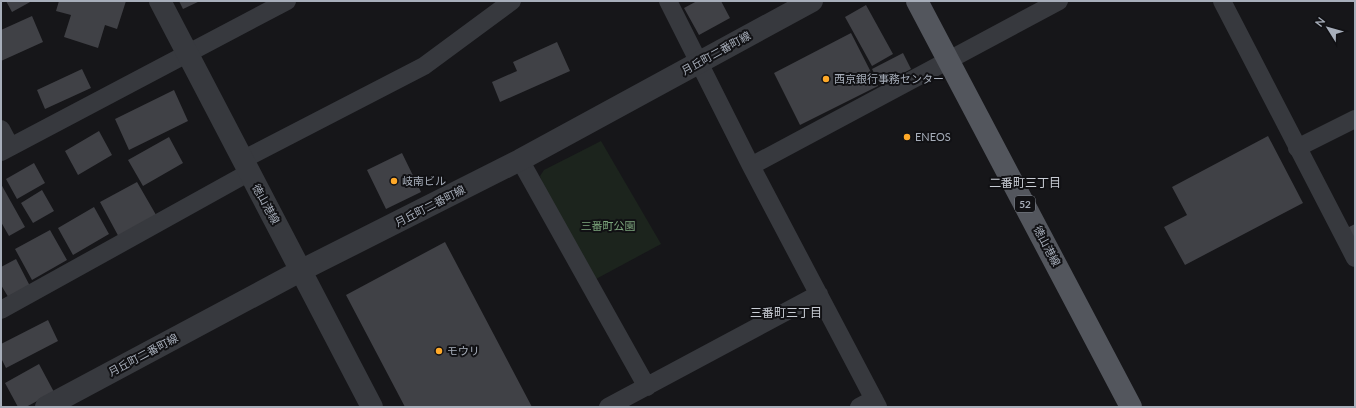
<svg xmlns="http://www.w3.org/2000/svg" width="1356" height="408" viewBox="0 0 1356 408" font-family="Lato,'Noto Sans JP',sans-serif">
<rect width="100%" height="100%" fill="#161619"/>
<path fill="#1c241d" d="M601,141L661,244L596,279L544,187L540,176L544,170Z"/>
<path fill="#404146" d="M6,1H32L12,12Z
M59,1H126L117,29L105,25L98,48L64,37L71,15L56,11Z
M179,1H200L183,9Z
M697,1H721L730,18L699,35L684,8Z
M866,5L893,54L872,66L845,17Z
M32,16L43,42L1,61V30Z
M851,33L878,86L800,125L774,73Z
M557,42L570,71L500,102L492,82L517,71L513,62Z
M903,53L911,69L880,85L872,69Z
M82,69L91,88L45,109L37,90Z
M174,90L188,121L129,150L115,119Z
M99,131L112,155L78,175L65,151Z
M1268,136L1303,203L1185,265L1164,227L1187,215L1172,187Z
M169,137L183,163L143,186L128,160Z
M402,153L421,192L386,209L367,170Z
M34,163L45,183L17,199L6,179Z
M137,182L159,220L121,241L100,202Z
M1,184L25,227L9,236L1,222Z
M42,190L54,211L33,223L21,203Z
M94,207L109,234L73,255L58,228Z
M1355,224V249L1345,229Z
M50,230L67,260L32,280L15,249Z
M445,242L532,407H405L346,295Z
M16,259L31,288L10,300L1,285V267Z
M48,320L58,341L6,368L1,358V344Z
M39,364L54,392L26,407H18L5,383Z"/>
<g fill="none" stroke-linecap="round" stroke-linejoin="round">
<path stroke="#37393e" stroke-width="18" d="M668,1L751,166L878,407
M1222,1L1355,258
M1,129L10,146
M1297,148L1355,119
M1,152L287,1
M242,160L424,66L512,1
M520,160L647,387
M751,166L1059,1
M1,310L248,173
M608,407L819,294
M859,407L874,399"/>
<path stroke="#37393e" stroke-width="22" d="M160,1L372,407
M46,407L302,270L520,160L812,1"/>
<path stroke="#53565d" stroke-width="22" d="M917,1L1131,407"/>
</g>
<g fill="#ffa928" stroke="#111114" stroke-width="1.5">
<circle cx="826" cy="79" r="4"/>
<circle cx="907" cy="137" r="4"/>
<circle cx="394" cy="181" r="4"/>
<circle cx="439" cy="351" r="4"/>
</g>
<g text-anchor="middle" stroke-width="4" stroke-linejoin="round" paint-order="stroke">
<rect fill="#111114" stroke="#7a7f88" stroke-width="1" x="1015" y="196" width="20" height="16" rx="3"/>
<g font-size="10" font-weight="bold" fill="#a7aeba">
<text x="1025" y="208">52</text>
</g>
<g font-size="11" fill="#a7aeba" stroke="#111114">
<text transform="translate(716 53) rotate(-29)" y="4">月丘町二番町線</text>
<text transform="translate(266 204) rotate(61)" y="4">徳山港線</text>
<text transform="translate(430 206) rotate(-27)" y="4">月丘町二番町線</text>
<text transform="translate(1047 246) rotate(62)" y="4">徳山港線</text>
<text transform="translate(143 355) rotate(-28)" y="4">月丘町二番町線</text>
</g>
<g font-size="11" fill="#a7aeba" stroke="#111114" text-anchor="start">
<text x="834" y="83">西京銀行事務センター</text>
<text x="915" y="141">ENEOS</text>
<text x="402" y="185">岐南ビル</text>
<text x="447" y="355">モウリ</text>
</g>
<g font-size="11" fill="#7da67d" stroke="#111114">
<text x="608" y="230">三番町公園</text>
</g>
<g font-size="12" fill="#c9cdd5" stroke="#111114">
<text x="1025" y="187">二番町三丁目</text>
<text x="786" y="317">三番町三丁目</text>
</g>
</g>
<rect width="1356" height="408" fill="none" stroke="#a7aeba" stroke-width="4"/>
<g transform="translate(1328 28) rotate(307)" stroke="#111114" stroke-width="3" paint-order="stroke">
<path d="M0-3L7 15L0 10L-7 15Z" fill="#a7aeba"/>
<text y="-6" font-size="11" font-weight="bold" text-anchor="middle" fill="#a7aeba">N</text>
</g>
</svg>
